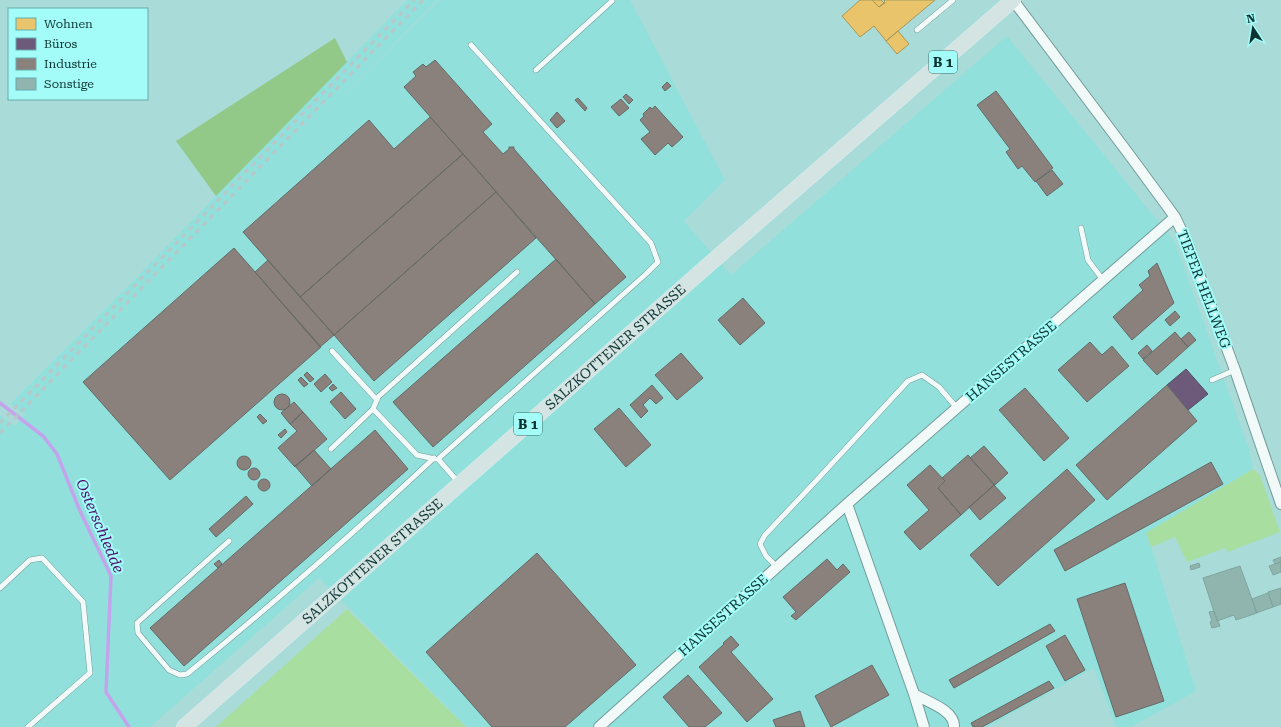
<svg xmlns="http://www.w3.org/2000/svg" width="1281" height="727" viewBox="0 0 1281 727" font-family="'Roboto Serif',serif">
<rect width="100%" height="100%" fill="#a9dbd8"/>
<path fill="#91e0dc" d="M407,0H437L306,134L439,0H630L725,180L684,221L731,275L1007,36L1175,242L1249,449L1253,469L1147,533L1196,691L1131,727H1116L1094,668L987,727H467L319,578L150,727H0V415L15,426L25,414L10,404L136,278Z"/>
<path fill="#a8dfa1" d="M1253,469L1260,475L1280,532L1228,552L1225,548L1187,562L1175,537L1151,547L1146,533Z
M347,609L466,727H216Z"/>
<path fill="#92c988" d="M335,38L347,62L216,196L176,141Z"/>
<path fill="#e9c46a" stroke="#a79859" d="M860,0H872L879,7L885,3L884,0H935L886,41L874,26L860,37L842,16Z
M872,0H881L884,3L879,7Z
M898,31L909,44L897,54L886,41Z"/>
<path fill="#6d597a" stroke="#504e64" d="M1186,369L1208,394L1188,410L1167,385Z"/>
<path fill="#8a817c" stroke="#646a66" d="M435,60L492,124L483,132L503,154L509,149V147H514V149L626,277L595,304L404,87L416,76L413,72L423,64L426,67Z
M667,82L671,86L665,91L662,87Z
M996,91L1053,168L1035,182L1022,166L1018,169L1006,152L1010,149L977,105Z
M626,94L633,100L629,104L623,97Z
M578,98L587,108L585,111L575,100Z
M621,99L629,108L619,116L611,107Z
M655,106L683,137L672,147L668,143L655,155L641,139L650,132L640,120L644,116L643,114L650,107L652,109Z
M557,112L565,121L557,128L550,120Z
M430,117L463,154L300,297L243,232L369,120L394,149Z
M463,154L496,192L334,335L300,297Z
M1052,170L1063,184L1047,196L1036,181Z
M496,192L536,238L374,381L334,335Z
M234,248L321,347L170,480L83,382Z
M556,259L595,304L433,447L393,402Z
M268,260L334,335L320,347L255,272Z
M1157,263L1174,303L1132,340L1113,317L1143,290L1139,285L1150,276L1148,271Z
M743,298L765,323L740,345L718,320Z
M1175,311L1180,317L1170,326L1165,320Z
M1175,332L1188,347L1157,375L1143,360Z
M1189,332L1196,340L1188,347L1181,339Z
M1090,342L1102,355L1112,346L1129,366L1087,402L1058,370Z
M1147,345L1152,351L1143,359L1138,353Z
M681,353L703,378L677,400L655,375Z
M307,372L314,379L310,382L304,375Z
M325,374L332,382L321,392L314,384Z
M301,377L308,384L304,387L298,380Z
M333,384L337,388L332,391L329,388Z
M652,385L663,398L656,404L650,398L643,405L648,411L641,418L630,405Z
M1167,385L1197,421L1107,500L1076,465Z
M1025,388L1069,438L1044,461L999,410Z
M341,392L356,409L345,419L330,402Z
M274 402a8 8 0 1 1 16 0a8 8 0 1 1-16 0Z
M294,402L303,412L290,424L281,413Z
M619,408L651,445L626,467L594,429Z
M303,412L327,439L295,467L278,448L297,431L290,424Z
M260,414L267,421L263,424L257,417Z
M285,429L287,432L281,438L278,435Z
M375,430L408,469L184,666L150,628Z
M984,446L1008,473L995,485L970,458Z
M314,450L331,469L312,486L295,466Z
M968,455L994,485L961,515L938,488L945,481L942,478Z
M237 463a7 7 0 1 1 14 0a7 7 0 1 1-14 0Z
M1211,462L1223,484L1065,571L1054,550Z
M930,465L945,481L938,488L961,515L920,550L904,532L929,510L907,485Z
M248 474a6 6 0 1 1 12 0a6 6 0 1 1-12 0Z
M1067,469L1095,500L998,586L970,555Z
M258 485a6 6 0 1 1 12 0a6 6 0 1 1-12 0Z
M994,485L1006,498L980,520L969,507Z
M246,496L253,504L216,537L209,529Z
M537,553L636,665L565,727H492L426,652Z
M827,559L837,570L843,564L850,572L796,620L791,616L796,612L783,597Z
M219,560L222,564L218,568L214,564Z
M1125,583L1164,701L1116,717L1077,599Z
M1050,624L1055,631L954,688L949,680Z
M1065,635L1085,670L1065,681L1046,646Z
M731,636L739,645L731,652L773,699L747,722L699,667L724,644L723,643Z
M872,665L889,695L831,727L815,696Z
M688,675L722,713L705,727H689L663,697Z
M1049,681L1054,688L982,727H973L971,723Z
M800,711L805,727H776L773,720Z"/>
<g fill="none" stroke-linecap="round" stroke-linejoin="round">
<path stroke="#c3a4ec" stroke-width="3.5" d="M0,403L43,436L57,454L80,511L111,576L106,692L129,727"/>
</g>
<path fill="#90b5af" stroke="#80a59f" d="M1281,557V562L1275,564L1273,560Z
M1281,562V572L1273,575L1269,566Z
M1199,563L1200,567L1191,570L1190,566Z
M1240,566L1257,613L1236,620L1234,615L1217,621L1203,578Z
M1281,588V604L1273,607L1268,592Z
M1268,593L1273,607L1256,613L1252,599Z
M1214,611L1220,626L1212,628L1210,622L1212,621L1209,612Z"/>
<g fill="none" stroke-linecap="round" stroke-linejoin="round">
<g stroke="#739c9a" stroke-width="6">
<path id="service" d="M917,30L953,0
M536,70L612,1
M1081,228L1088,260L1103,280
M332,351L377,400
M1212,380L1235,370
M331,449L373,409
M435,459L417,455L373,409L378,397L517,272
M459,483L438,459L646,274L658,262L651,243L471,45
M229,541L137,623L138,633L169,670L180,675L187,674C272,605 354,533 434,458
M777,567L766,556L760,544L765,535L814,483L908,381L922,375L939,387L957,408
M0,588L30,560L42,558L83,602L90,673L28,727"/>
</g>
<g stroke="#739c9a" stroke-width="12">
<path id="minor" d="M1013,0L1131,157L1175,217L1187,242L1235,370L1281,504
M847,504L914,694L924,727
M914,694C927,702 955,710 954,727
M599,727L847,504L1175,217"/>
</g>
<g stroke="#d8efed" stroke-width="16">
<g id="primary">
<path id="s1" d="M184,727L706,267L1013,0"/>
</g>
</g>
<use href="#service" stroke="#f2faf9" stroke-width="5"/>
<use href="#minor" stroke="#f2faf9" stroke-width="10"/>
<use href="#primary" stroke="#d3e4e3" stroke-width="15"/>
<path stroke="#b8c7c7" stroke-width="3" stroke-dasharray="5 5" stroke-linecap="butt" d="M0,423L414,0
M0,433L423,0"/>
</g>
<g text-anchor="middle" stroke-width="4" stroke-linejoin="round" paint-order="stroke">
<g fill="#a3fcf8" stroke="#396f6d" stroke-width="1">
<rect x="929" y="51" width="28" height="22" rx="3"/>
<rect x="514" y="413" width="28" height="22" rx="3"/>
</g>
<g font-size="13" font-weight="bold" fill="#0c3332">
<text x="943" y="67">B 1</text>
<text x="528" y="429">B 1</text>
</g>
<g font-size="14" fill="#0c3332" stroke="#a3fcf8">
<text transform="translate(1204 289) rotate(69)" y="5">TIEFER HELLWEG</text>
<text dy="5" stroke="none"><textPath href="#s1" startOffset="575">SALZKOTTENER STRASSE</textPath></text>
<text transform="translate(1011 361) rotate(-41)" y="5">HANSESTRASSE</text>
<text dy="5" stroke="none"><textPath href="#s1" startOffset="251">SALZKOTTENER STRASSE</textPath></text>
<text transform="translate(723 615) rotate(-42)" y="5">HANSESTRASSE</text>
</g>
<g font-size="15" font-style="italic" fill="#4d0b69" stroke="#a3fcf8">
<text transform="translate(100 526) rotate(67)" y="5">Osterschledde</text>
</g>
</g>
<rect x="8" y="8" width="140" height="92" fill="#a3fcf8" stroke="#67aca9"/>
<rect x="16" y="18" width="20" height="12" fill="#e9c46a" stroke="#67aca9"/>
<text x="44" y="28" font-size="12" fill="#0c3332">Wohnen</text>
<rect x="16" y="38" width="20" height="12" fill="#6d597a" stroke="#67aca9"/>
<text x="44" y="48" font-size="12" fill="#0c3332">Büros</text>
<rect x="16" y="58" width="20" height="12" fill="#8a817c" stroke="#67aca9"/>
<text x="44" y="68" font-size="12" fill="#0c3332">Industrie</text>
<rect x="16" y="78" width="20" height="12" fill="#90b5af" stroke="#67aca9"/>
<text x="44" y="88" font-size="12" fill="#0c3332">Sonstige</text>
<g transform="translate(1253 28) rotate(348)" stroke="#a3fcf8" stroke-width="3" paint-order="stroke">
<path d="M0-3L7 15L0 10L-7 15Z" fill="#0c3332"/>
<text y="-6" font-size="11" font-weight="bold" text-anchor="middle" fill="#0c3332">N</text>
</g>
</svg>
